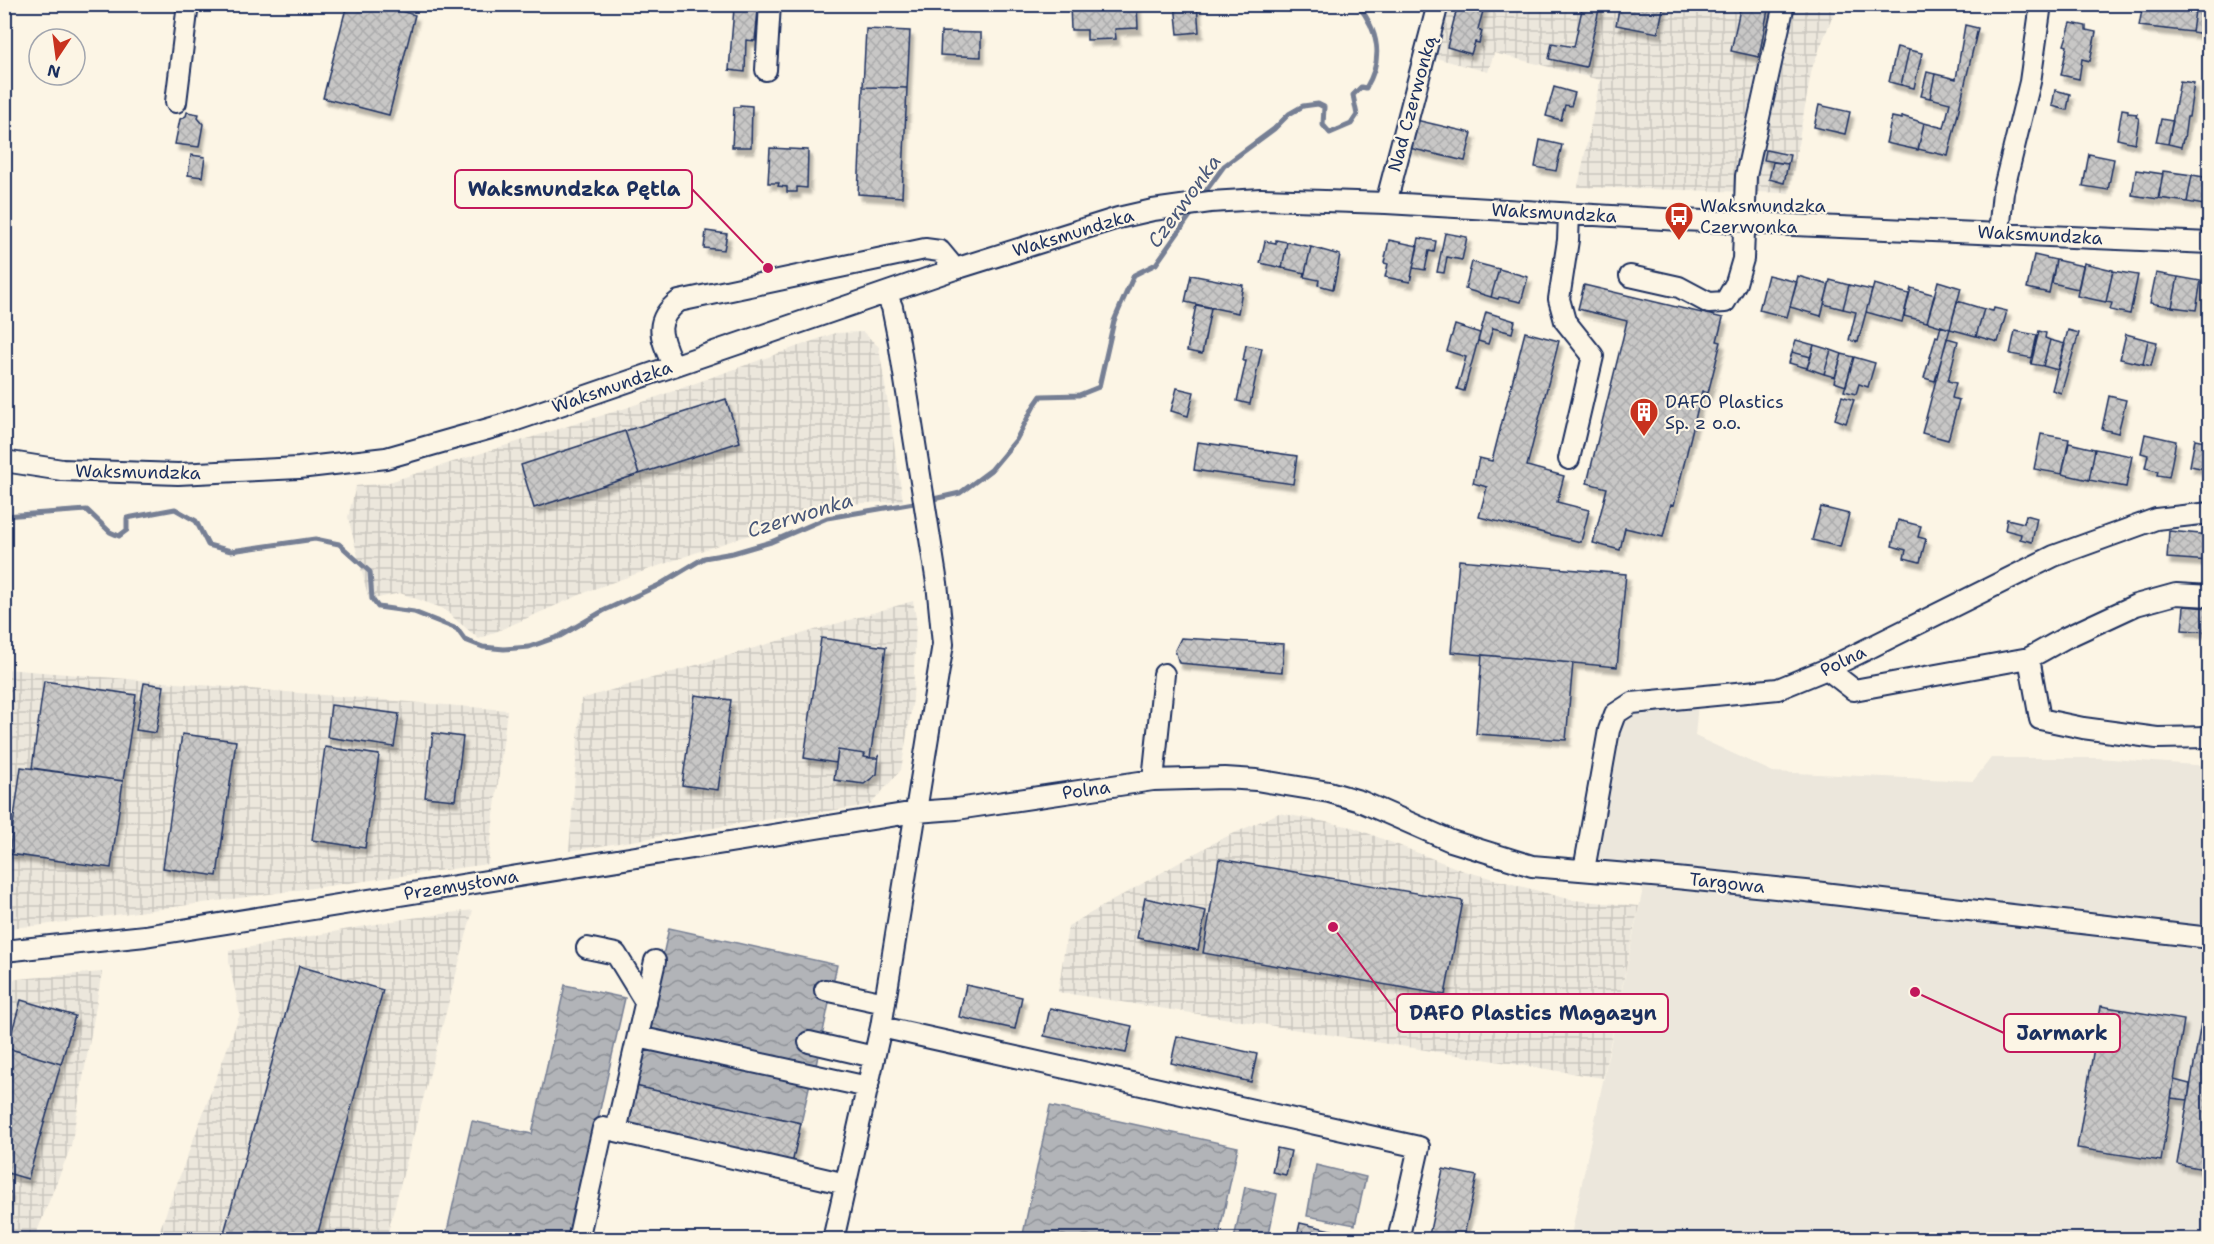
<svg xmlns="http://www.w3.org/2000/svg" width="2214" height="1244" viewBox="0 0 2214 1244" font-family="'Shantell Sans',sans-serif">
<defs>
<pattern id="industrial-grid" width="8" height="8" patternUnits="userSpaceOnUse" patternTransform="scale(1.5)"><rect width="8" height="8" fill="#ece7dc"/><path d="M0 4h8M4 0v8" fill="none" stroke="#cac6bf"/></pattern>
<pattern id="water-waves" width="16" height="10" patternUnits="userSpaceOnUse" patternTransform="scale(1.5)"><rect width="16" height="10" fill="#b2b4b8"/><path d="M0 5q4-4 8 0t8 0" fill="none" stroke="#909399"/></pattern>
<pattern id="building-cross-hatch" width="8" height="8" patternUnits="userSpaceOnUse" patternTransform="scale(1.5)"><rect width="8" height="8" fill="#c8c7c6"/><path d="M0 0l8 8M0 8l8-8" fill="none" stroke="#ababac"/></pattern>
<filter id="shadow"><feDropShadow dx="3.5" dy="6" stdDeviation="1.5" flood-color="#0004"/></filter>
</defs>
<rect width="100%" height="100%" fill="#fcf5e5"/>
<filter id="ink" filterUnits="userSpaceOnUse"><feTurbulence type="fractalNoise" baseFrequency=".0167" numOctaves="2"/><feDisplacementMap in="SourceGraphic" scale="12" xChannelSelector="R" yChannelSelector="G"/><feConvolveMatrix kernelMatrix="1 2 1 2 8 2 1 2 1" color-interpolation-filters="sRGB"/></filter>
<g filter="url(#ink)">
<path fill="#ece7dc" d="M1698,703L1695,736L1773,772L1973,781L1991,758H2098L2209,766V1239L1570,1240L1648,864L1595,862L1613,737L1622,712Z"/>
<path fill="url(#industrial-grid)" d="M1428,5H1837L1812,68L1789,193L1578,187L1600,80L1494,53L1488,72L1417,53Z
M863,332L879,347L903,501L847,504L706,549L591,590L479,639L442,608L400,593L369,600L348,517L356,486L386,483L626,408L835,333Z
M913,601L916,618L913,699L901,770L870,805L744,823L569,851L581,699Z
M5,669L507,710L488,864L35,926L5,928Z
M1279,813L1352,827L1464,871L1572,900L1639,906L1603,1078L1058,992L1068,926L1217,841Z
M473,910L386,1239L156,1240L240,1014L229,962V951L404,919Z
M102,972L71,1146L34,1239L5,1240V980Z"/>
<path fill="url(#water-waves)" stroke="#767f94" stroke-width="1.5" d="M669,928L837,965L815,1070L646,1033Z
M565,985L625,998L571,1239L445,1240L472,1121L532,1134Z
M644,1047L810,1083L801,1123L635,1086Z
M1050,1106L1238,1147L1218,1239H1022Z
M1316,1165L1366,1177L1355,1225L1307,1216Z
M1245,1187L1277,1194L1268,1239H1234Z"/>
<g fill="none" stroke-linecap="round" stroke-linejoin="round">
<path stroke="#767f94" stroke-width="5" d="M1200,199L1224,166L1274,129L1289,114L1303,106L1318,104L1324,107L1323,125L1330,133L1351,124L1357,115L1353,95L1361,87L1366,88C1384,58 1379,31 1357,4
M929,500L960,493L991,470L1016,440L1034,406L1041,396L1079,395L1099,387L1114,321L1134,275L1156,264L1194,210
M4,516L87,510L110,532L119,536L127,530V518L175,509L196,521L208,545L231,551L315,539L339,544L370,572L372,599L378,607L414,612L457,629L465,640L483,647L504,649L529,647L560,636L603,611L659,585L704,558L733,553L771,542L827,518L920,502"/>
</g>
<path fill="url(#building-cross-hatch)" stroke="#1b2f5e" stroke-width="1.5" filter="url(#shadow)" d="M347,4H376L415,15L389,115L323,98Z
M1070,4H1137L1138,28L1115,29L1116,39L1087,40V30H1071Z
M1175,4H1197L1199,32L1178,34Z
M1458,4H1485L1478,29L1482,31L1479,43L1475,42L1471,54L1447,47Z
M1583,4L1600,5L1586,67L1549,59L1552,43L1574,47Z
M1620,4H1664L1658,33L1616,25Z
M1741,4H1769L1759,57L1731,51Z
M2143,4H2196L2192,32L2139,26Z
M2196,4H2210V35L2192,32Z
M734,8L758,10L755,41L746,40L745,72L729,70Z
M2071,23L2086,26V30L2096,32L2090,61L2082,59L2079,79L2061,75L2067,46L2064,45Z
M1965,25L1978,28L1948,156L1918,149L1924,123L1944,128L1950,103L1930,98L1935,74L1956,79Z
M866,29L910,31L907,88L863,87Z
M941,32L981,33V57L940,55Z
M1897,47L1909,50L1901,85L1889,82Z
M1909,50L1922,53L1914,88L1901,85Z
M1927,72L1935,74L1930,98L1921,96Z
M2180,81L2194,83L2189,117H2187L2184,139H2183L2181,147L2168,144Z
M863,87L907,88L902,197L858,194Z
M1554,87L1575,93L1571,106L1565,105L1561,120L1546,116Z
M2055,90L2070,94L2067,110L2052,106Z
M740,105L752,106L751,147H732L734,107H740Z
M1819,105L1850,112L1845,134L1814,127Z
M2122,109L2128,110V113L2137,114L2136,117L2139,118L2135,143L2117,139Z
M187,112L199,114L198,118L203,124L199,147L175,144L180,119L186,116Z
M1902,116L1924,123L1918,150L1886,143L1892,117L1902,119Z
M2161,119L2173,121L2168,144L2156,142Z
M1416,120L1472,133L1465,161L1409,148Z
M1540,140L1562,145L1556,171L1535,167Z
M770,148L808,150L807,188L797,187V192H787V187L778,186L779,183H768Z
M1766,150L1790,155L1788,164L1764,160Z
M2089,154L2114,159L2108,190L2083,186Z
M191,155L205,157L202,177L188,175Z
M1773,162L1788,164L1784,183L1769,179Z
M2136,170L2163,174L2158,199L2132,195Z
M2163,171L2192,175L2187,202L2159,198Z
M2192,175L2210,178V206L2187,202Z
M706,231L727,234L724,250L704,248Z
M1445,233L1467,237L1462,260L1447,257L1444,273L1437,272Z
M1419,238L1436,241L1434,252L1429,251L1425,270L1413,268Z
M1276,240L1287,242L1282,268L1260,263L1265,241L1276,243Z
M1389,240L1418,246L1410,282L1385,277L1388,264L1384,263Z
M1287,242L1311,247L1305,273L1282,268Z
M1311,247L1340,255L1333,289L1318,285L1319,280L1304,277Z
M2034,255L2056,260L2049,293L2027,288Z
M2056,260L2083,266L2078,289L2052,283Z
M1472,262L1499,269L1491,297L1465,289Z
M2084,263L2113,270L2106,302L2077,296Z
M1499,269L1528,277L1521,302L1499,297L1498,299L1491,297Z
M2113,271L2138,275L2130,314L2110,310L2112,303L2106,302Z
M2156,273L2178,277L2172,307L2150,303Z
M1191,275L1243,285L1238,313L1185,302Z
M1768,275L1797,282L1787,317L1759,310Z
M1798,276L1829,285L1821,316L1790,307Z
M2178,277L2201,281L2196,310L2172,307Z
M1830,280L1849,285L1843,309L1824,304Z
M1938,281L1961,288L1950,329L1927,322Z
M1874,284L1909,294L1902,322L1866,312Z
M1584,285L1723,318L1717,341L1721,342L1708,393L1702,391L1674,505L1671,504L1663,537L1625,528L1620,550L1593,543L1607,488L1587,483L1627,321L1578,309Z
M1849,285L1872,290L1858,342L1849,340L1856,312L1843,309Z
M1911,288L1935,295L1927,322L1904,316Z
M1957,301L1984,309L1976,336L1950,329Z
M1196,305L1211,308L1202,354L1187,351Z
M1994,308L2007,311L1998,342L1976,336L1984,309L1993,311Z
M1486,312L1515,321L1512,333L1493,328L1488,344L1478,341Z
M1455,325L1480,333L1464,391L1457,389L1466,357L1447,351Z
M1941,326L1950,329L1935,381L1924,378L1936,336L1938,337Z
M2068,330L2079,333L2061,393L2052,390Z
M2015,331L2037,335L2032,358L2010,354Z
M2039,331L2046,333L2045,338L2050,340L2043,366L2031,364Z
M1525,332L1559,341L1527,466L1564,476L1557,502L1589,510L1581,542L1479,517L1487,487L1473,483L1479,458L1492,461Z
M2126,334L2148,340L2143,364L2120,359Z
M1947,338L1958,341L1948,381L1956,383L1952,398L1959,400L1948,440L1922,433Z
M1796,340L1814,345L1811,357L1792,352Z
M2050,340L2065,344L2058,370L2043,366Z
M2148,340L2157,342L2151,366L2143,364Z
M1246,345L1262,348L1250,404L1237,401L1246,361H1243Z
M1814,345L1831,350L1824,374L1807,368Z
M1831,350L1842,354L1835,377L1824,374Z
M1792,352L1811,357L1807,368L1789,363Z
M1842,354L1854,357L1846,386L1834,382Z
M1854,357L1875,363L1868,387L1859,384L1856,394L1844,391Z
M1177,388L1194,392L1188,416L1171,411Z
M1842,396L1854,400L1846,423L1835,419Z
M2109,396L2126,400L2118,433L2102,429Z
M726,399L740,442L639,474L625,431Z
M625,431L639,474L534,508L521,465Z
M2041,434L2069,439L2062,474L2034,469Z
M2145,434L2176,441L2169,477L2157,475L2158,471L2145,468L2148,455L2141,453Z
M2195,439L2210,442V470L2190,466Z
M1198,442L1297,456L1293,484L1194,470Z
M2069,443L2095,449L2089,480L2062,474Z
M2095,449L2132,456L2126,487L2089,480Z
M1821,507L1849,514L1840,547L1812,540Z
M2026,515L2037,518L2032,542L2020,539L2021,534L2005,530L2007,519L2024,523Z
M1898,520L1921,526L1918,537L1926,539L1920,562L1904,558L1906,550L1892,546Z
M2169,531L2210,535V561L2167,558Z
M1459,560L1626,574L1617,667L1451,652Z
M2184,606L2210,608V632L2182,630Z
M821,638L886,647L870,758L864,757L865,754L838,750L836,763L804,758Z
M1181,638L1284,644L1282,672L1179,663L1175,650Z
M1482,655L1573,663L1566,740L1476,734Z
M44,681L136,695L123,781L32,768Z
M144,683L164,686L156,733L136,730Z
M695,695L731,700L718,790L682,785Z
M331,705L399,714L394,747L327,737Z
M433,733L463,737L455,800L425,797Z
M182,734L236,741L217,876L163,868Z
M325,747L379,755L365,848L312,840Z
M838,750L865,754L864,757L870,758H877L879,755L877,774L864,784L834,780Z
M21,767L123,781L111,868L9,854Z
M1219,859L1463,901L1445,995L1203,953Z
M1145,898L1206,911L1198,950L1137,938Z
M299,966L383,990L316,1240H222Z
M966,985L1022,997L1015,1029L959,1017Z
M21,1000L75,1016L61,1064L7,1048Z
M2101,1006L2184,1020L2161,1161L2077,1148Z
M1050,1008L1132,1026L1126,1053L1044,1036Z
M2201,1023L2210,1025V1170L2177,1164Z
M1177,1036L1257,1054L1251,1082L1171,1063Z
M7,1048L61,1064L28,1179L4,1172V1057Z
M2174,1080L2190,1084L2188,1100L2171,1098Z
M635,1086L801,1123L792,1164L625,1126Z
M1277,1148L1291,1151L1286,1175L1272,1172Z
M1443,1169L1477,1176L1463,1240H1428Z
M4,1190L10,1192L5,1209H4Z
M1300,1223L1357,1236V1240H1296Z"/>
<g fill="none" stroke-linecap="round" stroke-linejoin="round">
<g stroke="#1b2f5e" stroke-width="24">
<path id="minor" d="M766,70L770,4
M176,102L188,4
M1386,203L1438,4
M1999,233L2003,192L2030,82L2041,4
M1630,276L1679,287L1709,303L1725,302L1736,283L1743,259L1746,176L1784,4
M673,366C662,339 651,322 679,301L925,249L940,251L955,269
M1569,459L1593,356L1565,321L1559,299L1568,240L1569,214
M4,461L62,470L178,474L299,468L386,458L502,425L955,269L1118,218L1153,210L1210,202L1261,199L1386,203L1681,220L2210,243
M2029,658L2065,638L2136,605L2176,594L2210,596
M1827,669L1854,690L2029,658L2040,719L2083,728L2157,738L2210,737
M1153,780L1164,674
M1584,870L1609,730L1615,714L1632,703L1778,689L1827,669L2054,556L2156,519L2210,513
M587,948L616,954L646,1003
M4,951L145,936L916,812L957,809L1153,780L1225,778L1256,780L1329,792L1360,801L1451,841L1532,866L1676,878L1806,891L2210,938
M825,990L885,1003
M881,1027L1419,1147L1398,1240
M638,1037L868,1087
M809,1042L874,1057
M616,1131L655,961
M578,1240L603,1128L846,1184
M833,1240L881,1027L943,644L937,583L899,342L892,307L886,294"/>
</g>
<use href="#minor" stroke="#fcf5e5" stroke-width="20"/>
</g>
</g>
<defs>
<g id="bus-pin" transform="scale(1.5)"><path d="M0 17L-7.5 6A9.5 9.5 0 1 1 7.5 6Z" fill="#c8321e" stroke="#fcf5e5"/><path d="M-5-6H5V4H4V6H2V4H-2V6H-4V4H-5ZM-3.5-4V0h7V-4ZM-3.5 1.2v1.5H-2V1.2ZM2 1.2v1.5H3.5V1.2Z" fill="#fff"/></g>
<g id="building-pin" transform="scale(1.5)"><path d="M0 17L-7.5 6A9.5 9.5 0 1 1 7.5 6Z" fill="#c8321e" stroke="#fcf5e5"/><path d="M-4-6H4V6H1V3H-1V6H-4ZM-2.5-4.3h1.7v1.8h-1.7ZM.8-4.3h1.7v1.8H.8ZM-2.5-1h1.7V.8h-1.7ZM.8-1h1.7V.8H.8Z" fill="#fff"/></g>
</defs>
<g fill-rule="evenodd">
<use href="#bus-pin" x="1679" y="216"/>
<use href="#building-pin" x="1644" y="412"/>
</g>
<g text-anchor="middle" stroke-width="4.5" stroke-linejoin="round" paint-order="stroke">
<g font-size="18" fill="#1b2f5e" stroke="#fcf5e5">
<text transform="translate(1412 104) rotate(-75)" y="6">Nad Czerwonką</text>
<text transform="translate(1554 213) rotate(3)" y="6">Waksmundzka</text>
<text transform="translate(1073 233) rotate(-17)" y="6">Waksmundzka</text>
<text transform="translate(2040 235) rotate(3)" y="6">Waksmundzka</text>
<text transform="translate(612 387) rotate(-19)" y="6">Waksmundzka</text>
<text transform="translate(138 472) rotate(1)" y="6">Waksmundzka</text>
<text transform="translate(1843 661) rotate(-26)" y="6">Polna</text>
<text transform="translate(1086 790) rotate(-8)" y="6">Polna</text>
<text transform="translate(1727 883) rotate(6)" y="6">Targowa</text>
<text transform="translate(461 885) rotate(-9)" y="6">Przemysłowa</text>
</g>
<g font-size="18" fill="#1b2f5e" stroke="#fcf5e5" text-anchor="start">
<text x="1700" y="212">Waksmundzka<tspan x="1700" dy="21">Czerwonka</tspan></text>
<text x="1665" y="408">DAFO Plastics<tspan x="1665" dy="21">Sp. z o.o.</tspan></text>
</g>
<g font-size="20" font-style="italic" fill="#485779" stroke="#fcf5e5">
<text transform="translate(1184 201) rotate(-54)" y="7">Czerwonka</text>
<text transform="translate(800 515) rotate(-17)" y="7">Czerwonka</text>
</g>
</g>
<path fill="none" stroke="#c2185b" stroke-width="2" d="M768 268L692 189M1333 927L1397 1013M1915 992L2004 1033"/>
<g fill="#c2185b" stroke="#fcf5e5" stroke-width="2">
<circle cx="768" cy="268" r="6"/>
<circle cx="1333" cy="927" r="6"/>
<circle cx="1915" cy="992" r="6"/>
</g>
<g fill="#fcf5e5" stroke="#c2185b" stroke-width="2">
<rect x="455" y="170" width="237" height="38" rx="6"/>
<rect x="1397" y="994" width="271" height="38" rx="6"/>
<rect x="2004" y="1014" width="116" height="38" rx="6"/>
</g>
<g font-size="20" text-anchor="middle" font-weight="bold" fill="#1b2f5e">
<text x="574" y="196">Waksmundzka Pętla</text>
<text x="1533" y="1020">DAFO Plastics Magazyn</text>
<text x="2062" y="1040">Jarmark</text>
</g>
<rect width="2214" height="1244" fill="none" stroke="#fcf5e5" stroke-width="24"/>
<rect x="12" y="12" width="2190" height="1220" fill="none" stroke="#1b2f5e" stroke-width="2" filter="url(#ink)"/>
<g transform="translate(57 57) rotate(193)"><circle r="28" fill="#fcf5e5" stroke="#a2a6af" stroke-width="1.5"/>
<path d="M0-4.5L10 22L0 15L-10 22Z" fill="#c8321e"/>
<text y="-9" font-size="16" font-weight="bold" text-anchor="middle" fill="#1b2f5e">N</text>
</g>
</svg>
